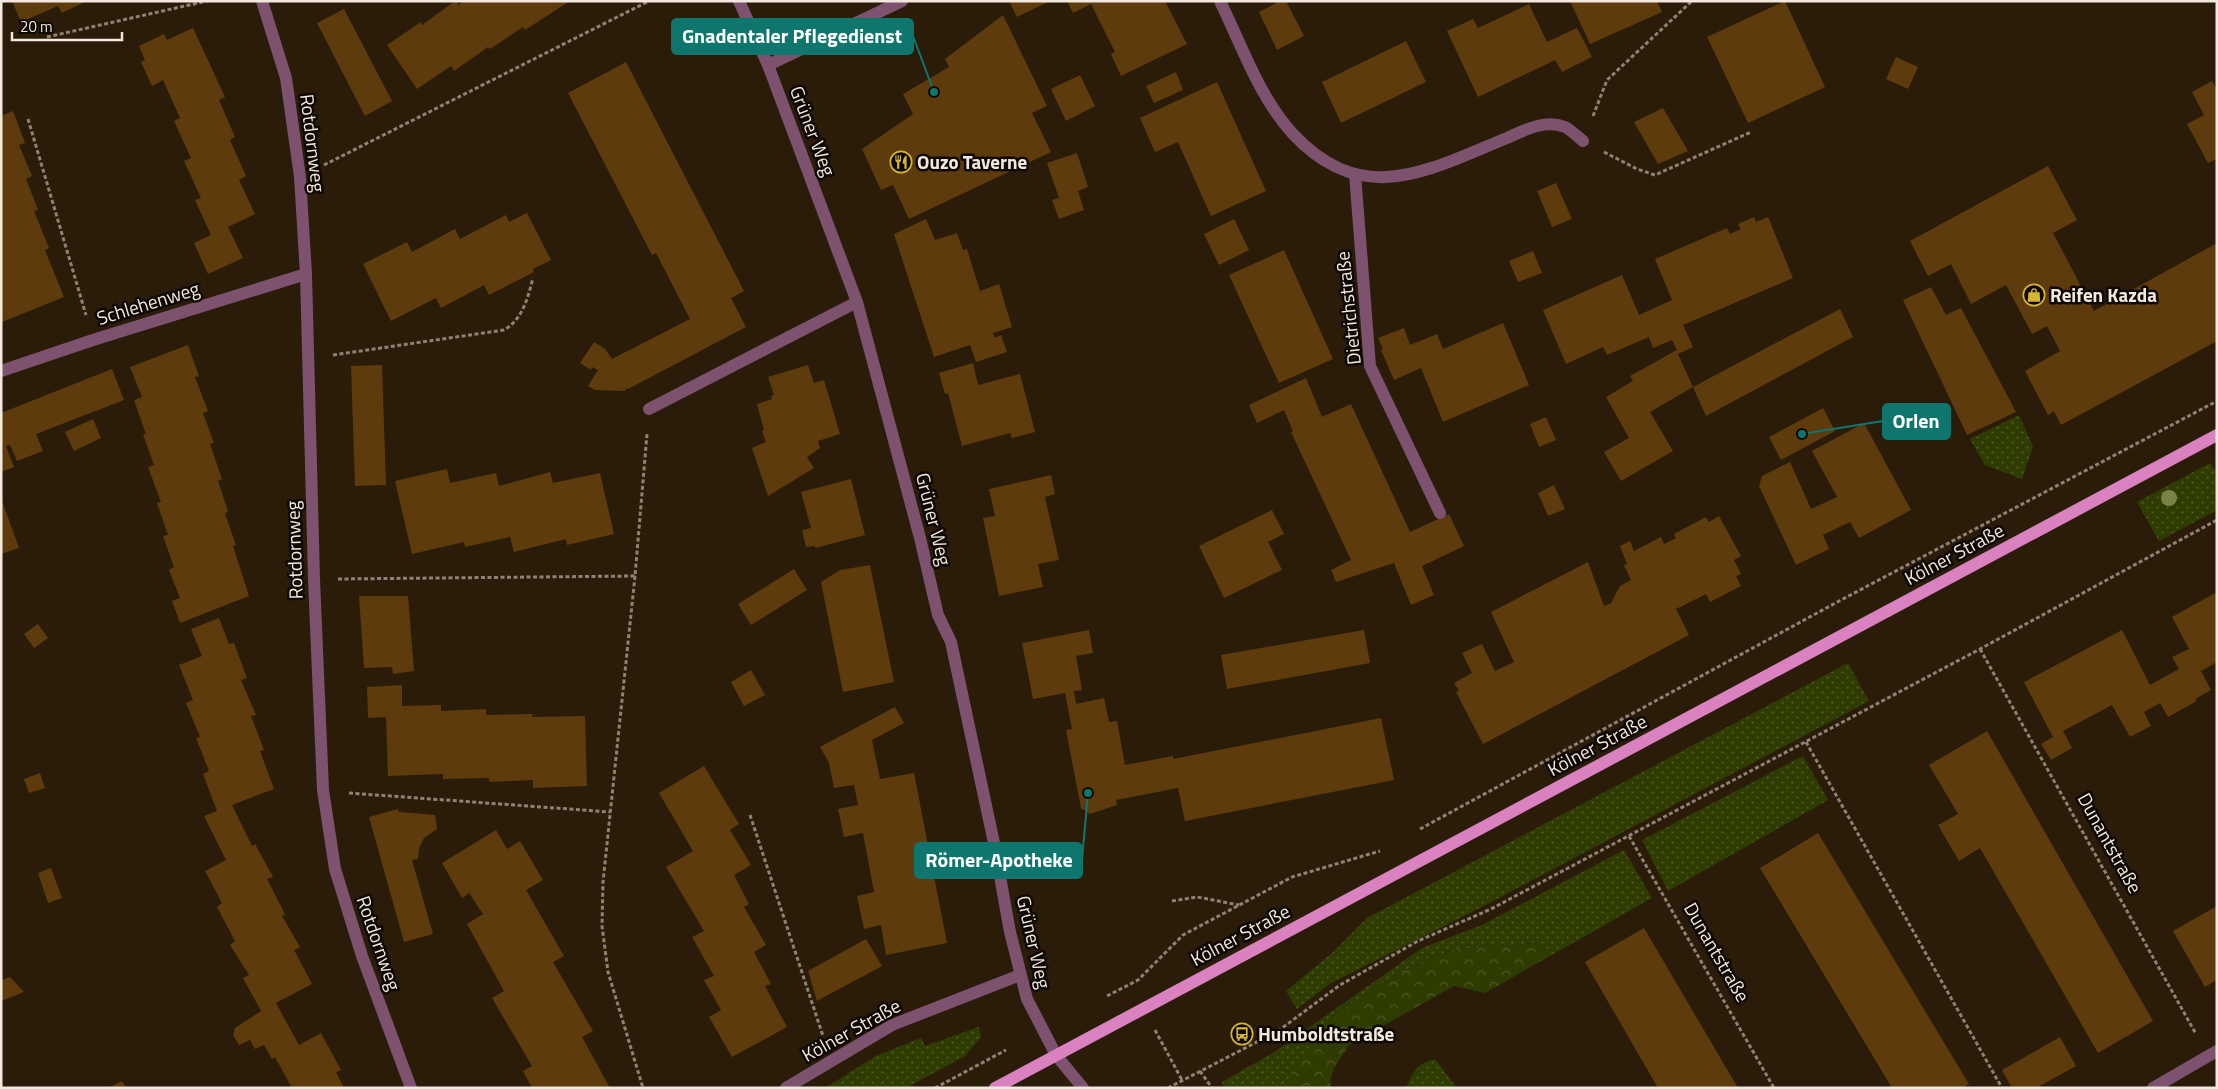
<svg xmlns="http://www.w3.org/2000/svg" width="2218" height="1089" viewBox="0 0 2218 1089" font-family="'Titillium Web',sans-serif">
<defs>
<pattern id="grass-dots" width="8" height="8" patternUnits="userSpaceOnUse" patternTransform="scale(1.25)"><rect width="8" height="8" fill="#2f3c01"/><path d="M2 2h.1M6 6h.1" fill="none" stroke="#4e5826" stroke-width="1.8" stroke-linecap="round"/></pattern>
<pattern id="forest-crowns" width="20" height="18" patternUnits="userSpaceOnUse" patternTransform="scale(1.25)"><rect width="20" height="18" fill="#2f3c01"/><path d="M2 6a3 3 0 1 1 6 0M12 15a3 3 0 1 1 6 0" fill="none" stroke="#4e5826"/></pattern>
</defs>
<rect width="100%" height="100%" fill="#2b1c0a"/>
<path fill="url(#grass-dots)" d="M2019,415L2033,447L2022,479L1985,465L1970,439Z
M2210,463L2217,472V510L2159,541L2137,502Z
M1848,663L1869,701L1482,907L1331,983L1297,1009L1286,991L1332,953L1367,918Z
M1803,756L1828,800L1668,891L1642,840Z
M1624,850L1652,898L1550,956L1534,943L1459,949L1436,955L1390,978L1353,1002L1289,1078L1288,1088H1224L1222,1082L1273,1053L1422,948L1482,925Z
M979,1027L981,1037L965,1056L906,1088H825L876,1056L921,1038L925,1046Z
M1435,1059L1457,1088H1406C1414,1071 1416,1064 1435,1059Z"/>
<path fill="url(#forest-crowns)" d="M1534,943L1550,956L1485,993L1454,986L1349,1045L1334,1068L1330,1080L1331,1088H1288L1289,1078L1317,1035L1353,1002L1390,978L1436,955L1459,949Z"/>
<path fill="#5d3b0c" d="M12,1H87L62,13L58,6L21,22Z
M455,1L459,5L464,1H570L525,30L523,27L490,49L488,47L454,71L451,66L417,89L387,45L421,22L422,25Z
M1009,1H1050L1017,17Z
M1067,1H1165L1187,44L1121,76L1111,54L1115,52L1091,4L1073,13Z
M1280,1H1286L1304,36L1277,50L1259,12Z
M1570,1H1657L1662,12L1590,44Z
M1785,1L1825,87L1748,123L1707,37Z
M1529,4L1547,42L1577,28L1592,57L1562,72L1555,60L1478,97L1447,31L1473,19L1478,28Z
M344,9L392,101L365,116L317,23Z
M1003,15L1047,106L1032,113L1051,152L909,219L893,185L881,190L862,149L913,114L903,94L949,67L945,59Z
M193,28L225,97L219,100L235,137L230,140L246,176L239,180L255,214L228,227L243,258L208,274L194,243L211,235L195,200L201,198L184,161L191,158L174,121L180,118L163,80L152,86L141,62L145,60L139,46L164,34L167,40Z
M1406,41L1426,82L1341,123L1322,82Z
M1896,57L1918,67L1908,89L1886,79Z
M626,62L744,291L731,298L746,327L628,389L626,388L625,391L595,390L588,386L598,370L592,367L591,370L580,363L594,342L605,349L612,359L690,319L656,253L652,255L568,93Z
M1176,72L1183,90L1154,103L1146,86Z
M1080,75L1095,106L1066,121L1051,89Z
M2212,81L2217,90V159L2208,163L2187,124L2204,115L2192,92Z
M1217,82L1266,191L1211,216L1178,142L1155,152L1140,118Z
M1663,108L1688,151L1658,164L1634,122Z
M13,111L25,143L19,145L32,176L26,179L38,210L34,211L49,248L45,250L64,297L2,322L1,116Z
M1077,153L1088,187L1078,191L1084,210L1059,219L1052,200L1059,198L1047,163Z
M2048,166L2077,220L2053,233L2094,311L2217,243V341L2061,425L2054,411L2048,415L2025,371L2060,351L2047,326L2032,334L2006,285L1971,304L1951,264L1928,276L1910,241Z
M1556,183L1572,219L1552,227L1537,191Z
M527,213L551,260L533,269L534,272L489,295L484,285L441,308L436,298L391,321L363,264L407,242L412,252L455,229L460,239L506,215L509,222Z
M1754,217L1756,222L1768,217L1793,278L1683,325L1693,347L1678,354L1693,387L1650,412L1673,451L1621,481L1604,452L1629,438L1606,397L1633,381L1630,376L1677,350L1672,340L1653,348L1649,337L1607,355L1603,347L1566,364L1543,310L1622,275L1639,315L1672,300L1655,259L1727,228L1730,234L1741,229L1738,224Z
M926,219L935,240L957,233L963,250L967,249L980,291L999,284L1012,327L993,333L995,338L1001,335L1007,352L976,362L970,345L934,357L894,234Z
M1234,219L1249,250L1219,265L1204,234Z
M1284,250L1333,359L1279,383L1229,275Z
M1533,251L1542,273L1518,282L1509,261Z
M1931,287L1946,315L1961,308L2016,412L1967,435L1903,300Z
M1840,309L1853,337L1706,416L1693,387Z
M1503,323L1529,385L1443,422L1421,368L1394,380L1381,350L1383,349L1378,338L1404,328L1410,345L1437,334L1443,349Z
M188,345L199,376L195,377L208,411L203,413L214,443L210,444L222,479L218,481L228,511L225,514L236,545L233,546L249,596L180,623L172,601L180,598L169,570L174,567L163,536L168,535L157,503L161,502L148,467L154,465L143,434H146L134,400L142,397L130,367Z
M973,363L978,385L1020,374L1035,432L1012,438L1010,433L962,446L948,393L945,394L939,373Z
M382,365L386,485L355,486L351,366Z
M808,365L814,383L824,380L840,434L818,441L820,448L807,457L814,468L768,496L752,448L766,442L762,431L764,430L757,404L772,399L771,396L774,395L768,377Z
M112,369L124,400L36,434L43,451L17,461L10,445L6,446L14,467L1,472V413Z
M1306,378L1322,417L1351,404L1410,532L1449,514L1464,546L1422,566L1434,595L1411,605L1394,563L1336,582L1331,570L1351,560L1291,432L1293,431L1284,410L1257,423L1249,405Z
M1823,408L1835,431L1781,460L1769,437Z
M1546,417L1556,440L1539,447L1530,424Z
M93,419L101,438L74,451L65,432Z
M1864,423L1911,510L1859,538L1850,522L1823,535L1829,549L1796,565L1759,486L1762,476L1790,462L1811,509L1837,497L1812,451Z
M447,469L450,483L496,473L499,486L550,472L553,483L600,473L614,534L567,545L566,539L514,552L510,537L465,547L464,542L412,554L395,481Z
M1051,475L1055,494L1045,497L1059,560L1038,564L1043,587L999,596L983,518L995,516L989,489Z
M851,479L865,535L815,548V546L806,547L802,530L811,528L801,492Z
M1554,485L1565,509L1548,516L1538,493Z
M1,498L19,548L1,554Z
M1272,510L1284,534L1268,542L1282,570L1224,598L1199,546Z
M1719,516L1741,556L1734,560L1741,574L1736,576L1741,586L1710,602L1706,594L1676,609L1689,635L1483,744L1456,692L1459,691L1454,683L1472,673L1462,653L1482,644L1495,671L1514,662L1491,612L1588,562L1604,606L1611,603L1620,586L1631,580L1624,565L1627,564L1620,546L1630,541L1634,551L1661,537L1664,544L1676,538L1674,534L1706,517L1709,522Z
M870,565L894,682L843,692L821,582L840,570Z
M794,569L807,590L751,625L738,604Z
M2217,592V662L2201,671L2211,690L2195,699L2197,701L2168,717L2160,703L2144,712L2151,726L2130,737L2112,705L2063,731L2072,748L2051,760L2041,744L2053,737L2024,682L2122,630L2150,685L2179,669L2172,657L2189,649L2172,617Z
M359,596H408L414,671L393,674L392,667L364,668Z
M219,618L229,644L234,643L247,678L241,680L256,715L251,716L264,750L260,751L274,789L232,805L252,846L255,844L273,877L267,879L285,914L282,916L300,947L294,950L312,984L276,1003L299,1045L321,1033L341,1070L336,1072L344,1088H292L275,1057L272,1059L264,1045L255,1049L250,1040L239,1045L233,1035L235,1028L261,1011L243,978L249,975L230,945L235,941L217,907L222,903L205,871L226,860L204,816L217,811L203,774L209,771L196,738L200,737L186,703L193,700L179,665L202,656L191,629Z
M38,624L48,638L34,648L24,634Z
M1089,630L1093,653L1076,656L1082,690L1074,691L1076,704L1104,698L1109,722L1117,721L1125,765L1173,756V759L1381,718L1394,780L1185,821L1178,788L1116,800L1117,805L1090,814L1081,808L1066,730L1072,729L1065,693L1033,699L1022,643Z
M1364,630L1370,663L1227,689L1221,655Z
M751,670L765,695L744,706L731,682Z
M402,685V706L441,705V711L486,709V715L533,714L531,717L585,716L587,786L533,788V780L490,782L488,778L443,779V774L388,776L386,717L368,718L367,687Z
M895,707L904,723L872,740L880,779L914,773L947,943L886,955L881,925L864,929L857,896L874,892L863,833L844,837L838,809L858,805L854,785L834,788L829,763L820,747Z
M1987,731L2153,1021L2098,1053L1980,848L1959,861L1938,825L1958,814L1929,765Z
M704,766L739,824L730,830L751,865L734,875L749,904L744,907L766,945L754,952L771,984L765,986L787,1027L732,1057L709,1017L721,1010L704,980L714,976L692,937L704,931L666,867L693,851L659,793Z
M40,773L45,788L29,793L24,779Z
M398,809L399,812L435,815L437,829L424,838L419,848L418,859L412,860L433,934L404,942L369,817Z
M496,830L507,849L520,841L543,880L526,890L564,956L553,962L593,1031L582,1037L610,1088H532L523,1071L532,1066L492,998L504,991L467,924L483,914L469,893L462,898L442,863Z
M1818,833L1969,1084L1962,1088H1892L1760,868Z
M51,868L62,898L48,903L38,873Z
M2217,906V980L2205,987L2173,931Z
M1644,928L1698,1020L1738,1088H1658L1585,962Z
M866,939L882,966L817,1001L808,971Z
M10,977L24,992L1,1001V980Z
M2060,1037L2076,1066L2036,1088H2012L2002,1070Z
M122,1081L126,1088H108Z"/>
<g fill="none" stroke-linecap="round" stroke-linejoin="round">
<path stroke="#8f8274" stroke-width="3" stroke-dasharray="4 2.5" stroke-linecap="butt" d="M47,37L207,1
M1593,116L1607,80L1692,1
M28,119L86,315
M1604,152L1637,169L1655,175L1751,132
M324,165L649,1
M333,355L504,330C523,319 528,297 533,278
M635,576L603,882L602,926L608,972L643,1088
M338,579L635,576L647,434
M1980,649L2196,1034
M1806,742L2002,1088
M349,793L610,812
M750,815L823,1036
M1420,829L1841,600L2217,401
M1629,836L1774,1088
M1172,901L1197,897L1239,905
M1107,996L1138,980L1183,935L1292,877L1380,851
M1155,1030L1182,1080
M1200,1071L1212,1088
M935,1088L1006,1050
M1168,1088L1278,1031L1340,985L1418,941L1491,909L1980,649L2217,520"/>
<path stroke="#7c526f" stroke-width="12" d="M262,1L286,78L300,177L306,274L314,579L323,790L335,869L362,956L411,1088
M739,1L768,65L857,302L920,538L938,615L951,642L994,843L1010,932L1027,999L1056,1055L1083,1088
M1220,1C1242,46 1259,97 1293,134C1363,209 1428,170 1507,138C1525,130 1545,119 1565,127C1571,130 1578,137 1583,141
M768,65L902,1
M1355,174L1370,366L1440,513
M1,371L93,340L306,274
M649,409L857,302
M786,1088L892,1025L1020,975
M2153,1088L2217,1051"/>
<path stroke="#da82c0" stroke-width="12" d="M995,1088L2217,435"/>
</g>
<circle fill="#7a8245" cx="2169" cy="498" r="8"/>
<defs>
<g id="restaurant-ring" transform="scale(1.125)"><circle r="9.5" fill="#0e0803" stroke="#d5b534" stroke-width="1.5"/><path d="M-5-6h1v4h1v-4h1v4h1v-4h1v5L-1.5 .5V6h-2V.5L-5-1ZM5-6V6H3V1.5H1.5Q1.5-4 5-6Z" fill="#d5b534"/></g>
<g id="shop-ring" transform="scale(1.125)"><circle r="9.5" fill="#0e0803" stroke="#d5b534" stroke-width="1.5"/><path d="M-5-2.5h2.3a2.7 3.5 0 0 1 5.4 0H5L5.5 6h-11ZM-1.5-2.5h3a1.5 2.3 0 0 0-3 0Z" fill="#d5b534"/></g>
<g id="bus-ring" transform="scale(1.125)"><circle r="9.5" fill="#0e0803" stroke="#d5b534" stroke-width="1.5"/><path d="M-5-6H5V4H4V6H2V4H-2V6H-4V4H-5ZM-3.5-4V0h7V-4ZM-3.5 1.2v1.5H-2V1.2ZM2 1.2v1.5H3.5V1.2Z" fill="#d5b534"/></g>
</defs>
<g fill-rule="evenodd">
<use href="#restaurant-ring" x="901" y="162"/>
<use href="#shop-ring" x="2034" y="295"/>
<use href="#bus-ring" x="1242" y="1034"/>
</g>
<g text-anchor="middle" stroke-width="5" stroke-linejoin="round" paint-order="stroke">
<g font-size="19" fill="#f3e8dd" stroke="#0e0803">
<text transform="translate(813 131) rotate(69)" y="7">Grüner Weg</text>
<text transform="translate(313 143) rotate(83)" y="7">Rotdornweg</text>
<text transform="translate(148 303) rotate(-17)" y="7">Schlehenweg</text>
<text transform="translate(1348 308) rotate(-96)" y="7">Dietrichstraße</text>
<text transform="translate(934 519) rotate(76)" y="7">Grüner Weg</text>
<text transform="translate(294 550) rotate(-92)" y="7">Rotdornweg</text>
<text transform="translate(1954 554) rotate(-28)" y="7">Kölner Straße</text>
<text transform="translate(1597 745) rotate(-28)" y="7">Kölner Straße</text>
<text transform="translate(2110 843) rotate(61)" y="7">Dunantstraße</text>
<text transform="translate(1240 935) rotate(-28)" y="7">Kölner Straße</text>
<text transform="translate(1034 942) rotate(77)" y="7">Grüner Weg</text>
<text transform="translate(379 943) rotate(71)" y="7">Rotdornweg</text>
<text transform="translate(1717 952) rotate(60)" y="7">Dunantstraße</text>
<text transform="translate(851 1030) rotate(-29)" y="7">Kölner Straße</text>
</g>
<g font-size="19" font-weight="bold" fill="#f3e8dd" stroke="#0e0803" text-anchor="start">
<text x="917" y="169">Ouzo Taverne</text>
<text x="2050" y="302">Reifen Kazda</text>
<text x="1258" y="1041">Humboldtstraße</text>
</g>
</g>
<path fill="none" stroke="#0f766e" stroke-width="2" d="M934 92L913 36M1802 434L1883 421M1088 793L1082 860"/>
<g fill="#0f766e" stroke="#0e0803" stroke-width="2">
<circle cx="934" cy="92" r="5"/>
<circle cx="1802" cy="434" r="5"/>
<circle cx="1088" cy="793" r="5"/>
</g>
<g fill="#0f766e" stroke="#0f766e" stroke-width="2">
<rect x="672" y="19" width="241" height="35" rx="5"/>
<rect x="1883" y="404" width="67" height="35" rx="5"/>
<rect x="915" y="843" width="167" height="35" rx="5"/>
</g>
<g font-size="20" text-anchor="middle" font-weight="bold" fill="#fff">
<text x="792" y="43">Gnadentaler Pflegedienst</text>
<text x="1916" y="428">Orlen</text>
<text x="999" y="867">Römer-Apotheke</text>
</g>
<rect width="2218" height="1089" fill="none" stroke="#f3e8dd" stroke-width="5"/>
<path d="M12 32v8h110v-8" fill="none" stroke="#f3e8dd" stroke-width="2.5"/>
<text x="20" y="32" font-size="15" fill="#f3e8dd" stroke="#0e0803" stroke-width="4" paint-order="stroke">20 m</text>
</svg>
